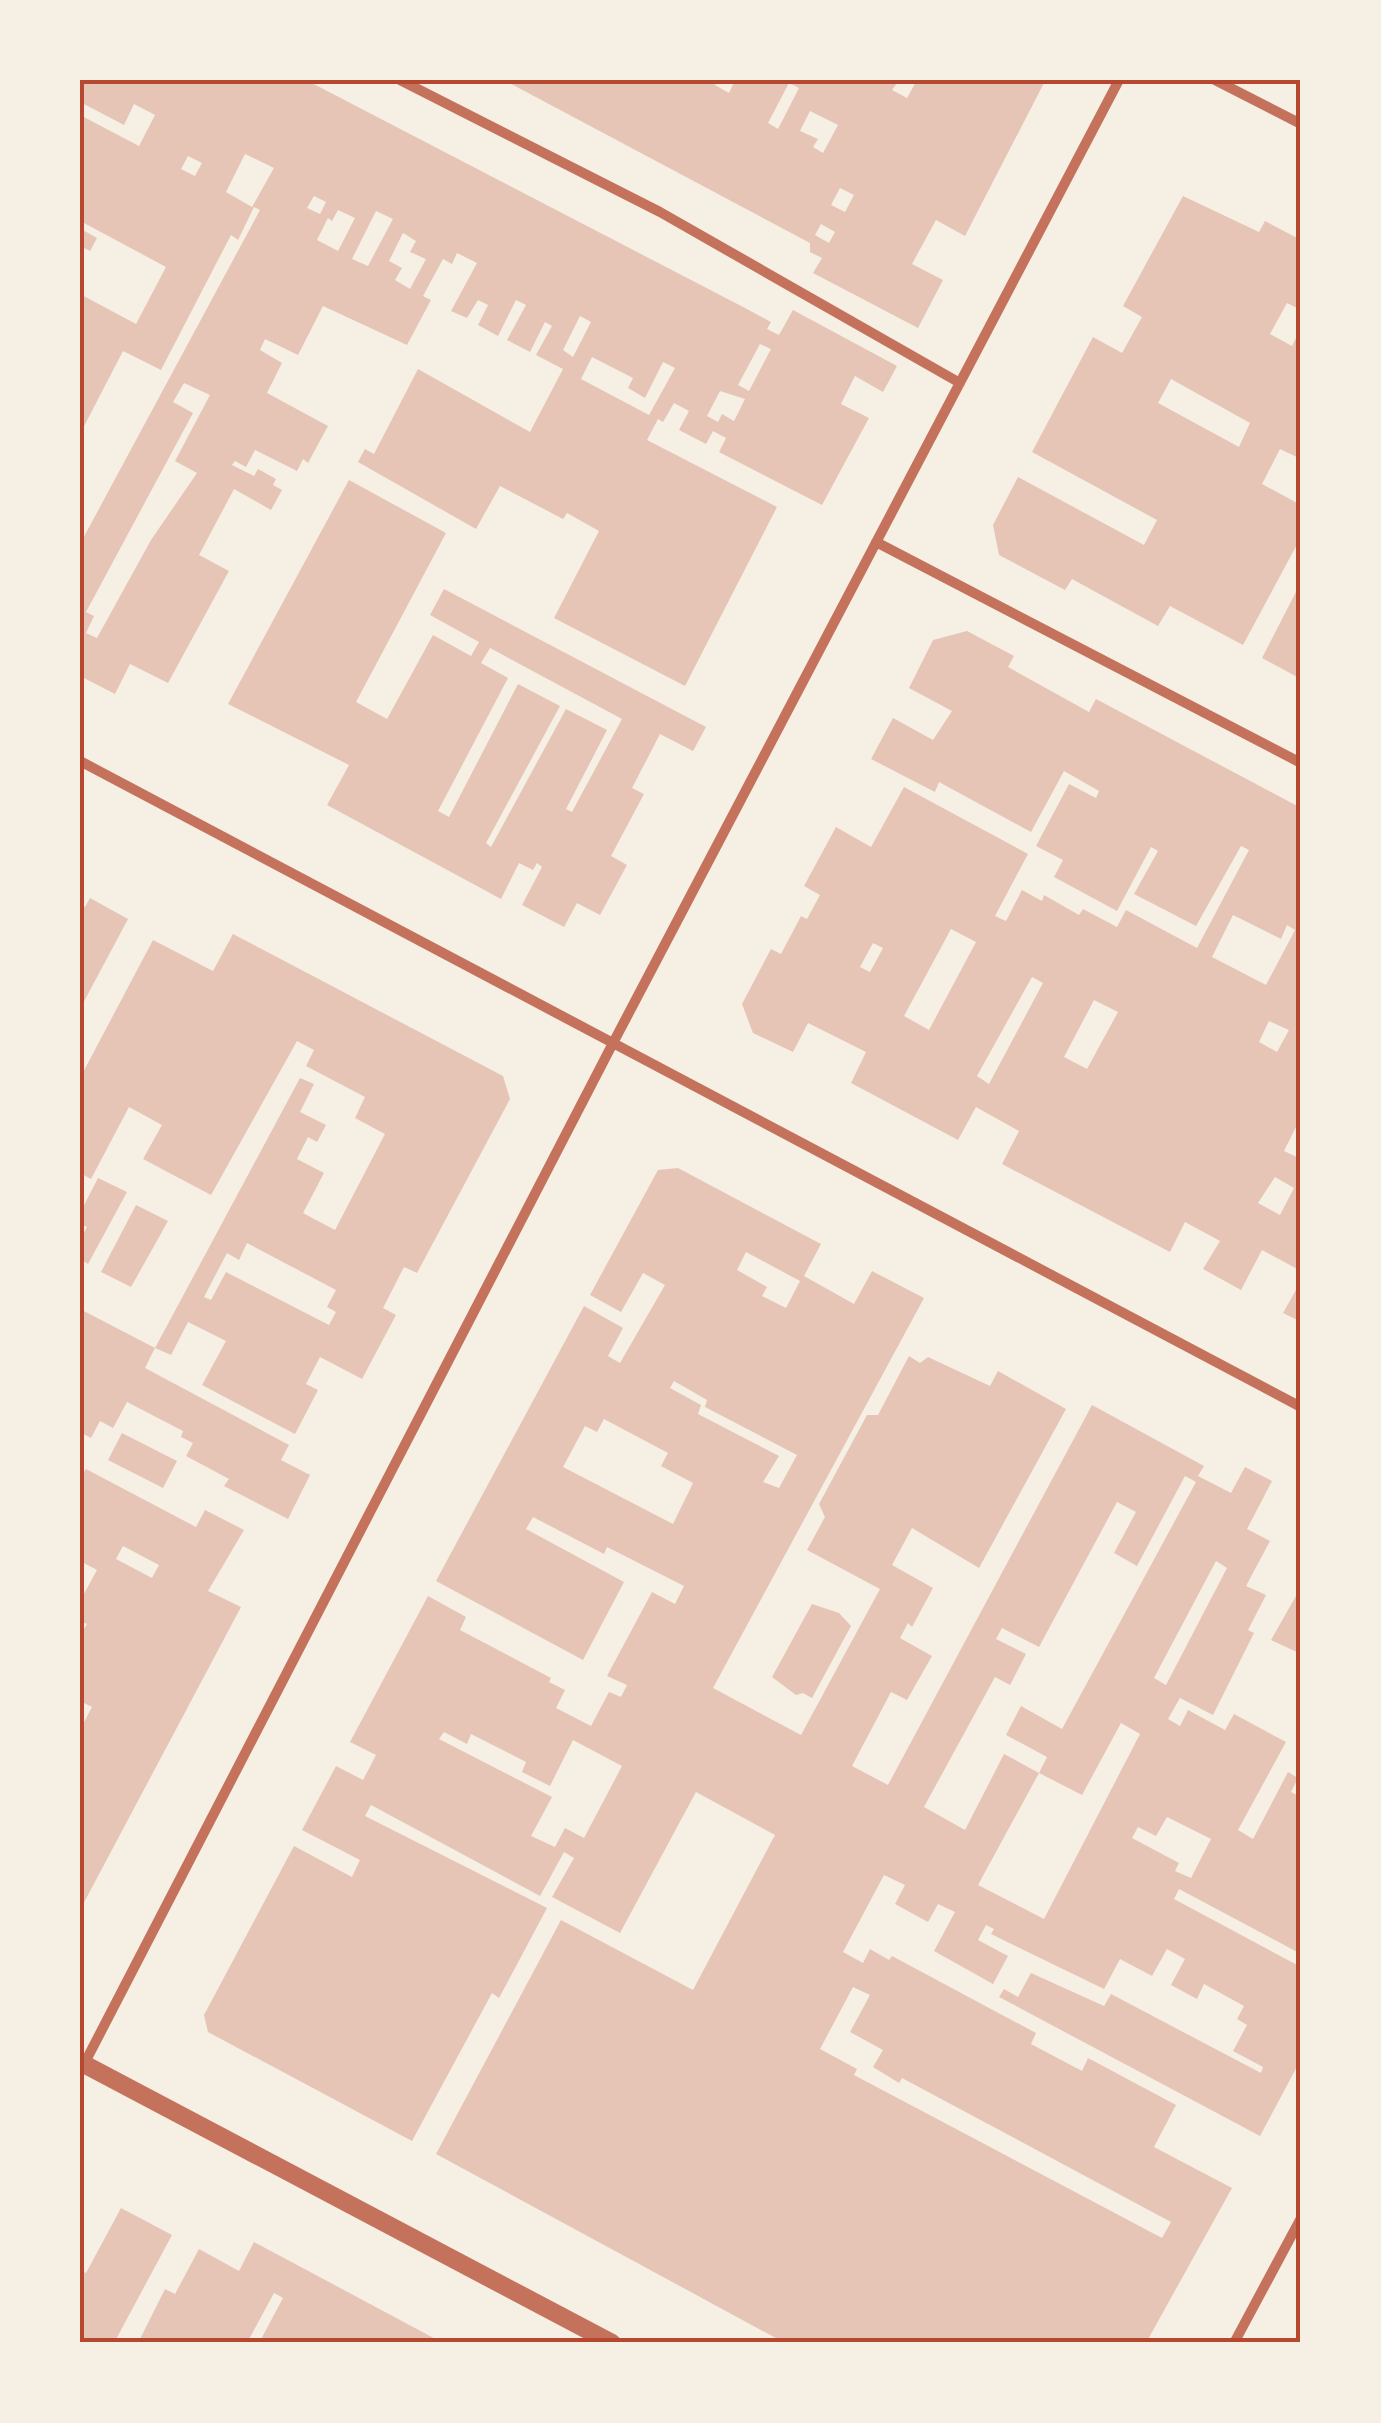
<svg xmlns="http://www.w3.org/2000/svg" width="1381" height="2423" viewBox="0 0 1381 2423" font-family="'Roboto Condensed',sans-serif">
<rect width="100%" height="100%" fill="#f6efe4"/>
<path fill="#e6c5b7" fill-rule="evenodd" d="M80,80H306L745,308L771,322L767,329L779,335L793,310L897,366L883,392L855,376L841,404L869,418L822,505L719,452L726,438L713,431L706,444L679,430L689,411L674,403L663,422L658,419L647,440L777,507L685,686L554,618L599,531L567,513L563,519L500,486L476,529L358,462L365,449L374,454L418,369L530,432L563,369L536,355L552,326L545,322L530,352L507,340L526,305L516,300L498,336L478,325L488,305L478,300L467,318L451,311L477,263L457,253L452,264L443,259L423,296L431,300L407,345L323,306L298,355L265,339L260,350L282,363L267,393L328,426L308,463L303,459L297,471L255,450L246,467L235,461L232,465L254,476L258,469L276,479L273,485L282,490L271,510L234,489L199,555L229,571L168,683L130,664L115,694L80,676V544L260,210L254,207L238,240L231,235L161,370L123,351L80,434V294L136,324L166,267L84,223L81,229L97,238L90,251L80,246V115L139,146L155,115L134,104L124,125L80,102ZM245,154L274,168L252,207L226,192ZM188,156L202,163L195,176L181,169ZM314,196L326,202L320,214L307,208ZM338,210L355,218L338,251L317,240L328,218L332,221ZM376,211L393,219L368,266L352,259ZM403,233L416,241L410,252L426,259L410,289L395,280L402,268L389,261ZM580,316L591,322L573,357L563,350ZM760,344L771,349L749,391L738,385ZM592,357L633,378L628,388L645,398L663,362L675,368L649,415L581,379ZM184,383L210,395L175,461L197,473L151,540L97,638L86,633L94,616L86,612L193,413L173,402ZM720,391L745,399L734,421L722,414L718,422L707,416Z
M504,80H717L715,85L729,93L735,80H899L892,90L907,98L917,80L1044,83L965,236L936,220L912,264L943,280L918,328L813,273L822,258L810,252V243ZM789,83L799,88L778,129L768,123ZM810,111L838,125L823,153L813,147L818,139L800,131ZM840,188L854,195L845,212L831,205ZM821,224L835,232L829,243L815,235Z
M1183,196L1259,232L1265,221L1301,240V310L1287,303L1270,334L1292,346L1301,328V459L1280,449L1262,484L1301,505V537L1243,645L1170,606L1158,626L1072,579L1065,590L999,555L993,525L1018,477L1144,545L1157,520L1032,452L1093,337L1122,353L1142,317L1123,306ZM1171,379L1250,423L1239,447L1158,403Z
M349,480L446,533L356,702L387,719L433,635L471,656L479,642L430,615L444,589L706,727L693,751L660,734L632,788L644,794L611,856L627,865L600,915L577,903L564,927L522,905L542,867L537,863L533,870L519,863L501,899L327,805L349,765L228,704ZM490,648L622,719L572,812L566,809L607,730L566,709L491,847L486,843L560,706L518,684L449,817L438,811L508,678L481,663Z
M1301,582V679L1262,658Z
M967,631L1014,656L1008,667L1089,712L1096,699L1301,808V1117L1284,1151L1301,1159V1271L1262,1250L1241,1290L1203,1269L1220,1241L1185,1222L1170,1252L1002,1164L1019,1131L976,1107L958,1140L851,1083L866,1052L808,1023L793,1052L753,1033L742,1004L771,949L781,954L801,916L807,919L820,895L804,886L836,827L871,847L904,787L1028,854L995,916L1006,921L1022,890L1042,901L1044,895L1079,915L1083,909L1117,927L1126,910L1197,948L1249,850L1241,846L1196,926L1134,894L1158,851L1151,847L1117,911L1054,877L1063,860L1036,846L1069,784L1096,798L1099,791L1064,771L1031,832L939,782L935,792L871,759L893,718L933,740L952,711L909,688L933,640ZM1233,915L1281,939L1287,925L1295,930L1266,985L1212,957ZM951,929L976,942L929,1030L904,1016ZM873,943L883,948L870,972L860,967ZM1032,977L1043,983L989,1084L977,1076ZM1094,1000L1118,1012L1087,1069L1064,1057ZM1269,1021L1289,1030L1277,1052L1259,1042ZM1275,1177L1294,1188L1280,1215L1258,1203Z
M90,898L128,919L80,1009V904L85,907Z
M233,934L503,1076L510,1099L417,1273L404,1267L383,1308L396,1315L362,1379L320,1357L306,1384L318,1390L295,1434L202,1385L226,1341L188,1322L171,1355L155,1348L300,1078L314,1084L300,1112L326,1125L317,1142L308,1137L297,1159L324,1173L303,1213L335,1230L385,1134L355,1118L365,1097L306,1066L314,1050L297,1041L211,1195L143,1159L162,1125L129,1107L91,1179L80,1173V1078L153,940L213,971ZM247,1243L336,1290L327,1307L336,1312L329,1325L226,1272L211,1300L204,1297L227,1253L239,1260Z
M678,1168L821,1244L804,1276L854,1304L872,1271L924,1298L713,1688L801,1735L880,1589L807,1550L825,1517L819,1504L867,1415H878L909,1356L920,1363L928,1357L990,1386L998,1371L1066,1409L979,1568L912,1528L892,1565L933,1588L912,1627L908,1623L900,1638L932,1656L907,1700L891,1692L852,1766L888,1785L1092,1405L1204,1466L1198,1476L1231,1493L1245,1467L1272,1481L1247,1529L1270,1541L1246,1586L1266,1595L1248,1630L1254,1633L1213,1715L1180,1698L1168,1719L1180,1726L1188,1710L1225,1730L1234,1714L1286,1742L1238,1830L1253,1839L1288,1772L1298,1778L1291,1792L1301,1797V1954L1179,1889L1174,1899L1301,1967V2059L1260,2136L999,1997L1004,1989L1018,1997L1031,1973L1104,2006L1111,1994L1261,2073L1263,2067L1233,2051L1247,2025L1237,2019L1244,2006L1204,1984L1197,1999L1171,1985L1185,1959L1167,1949L1152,1976L1120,1959L1104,1989L991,1934L994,1929L986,1925L978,1940L1008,1956L993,1984L934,1951L955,1912L938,1904L928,1922L895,1904L905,1885L884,1875L843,1952L863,1963L870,1949L889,1960L892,1956L1036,2033L1031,2044L1082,2071L1088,2058L1176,2105L1154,2147L1232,2188L1146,2343H785L436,2154L561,1920L693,1990L775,1835L696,1792L620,1933L552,1897L574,1858L564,1852L540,1896L371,1805L365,1816L547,1908L499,1998L492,1993L412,2141L208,2032L204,2015L294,1846L352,1877L360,1860L302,1830L336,1766L363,1780L376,1755L350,1742L428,1596L466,1617L460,1630L551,1678L549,1682L565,1690L556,1708L591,1726L609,1692L621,1697L627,1685L607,1676L652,1592L675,1604L684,1586L607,1547L604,1554L533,1517L526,1529L624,1582L583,1660L436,1581L584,1306L623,1328L608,1356L620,1363L665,1285L643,1273L621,1312L590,1295L658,1170ZM746,1252L800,1281L786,1308L762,1296L767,1287L737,1270ZM674,1381L707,1400L705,1407L797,1455L779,1488L763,1482L779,1456L698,1414L701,1405L670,1388ZM604,1419L668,1453L661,1466L693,1483L673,1524L563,1467L585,1426L597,1432ZM1185,1476L1196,1482L1062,1729L1021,1706L1006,1735L1047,1757L1039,1773L1004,1754L965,1830L924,1807L995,1677L1010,1685L1026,1654L996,1639L1002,1628L1039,1647L1117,1502L1136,1512L1114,1553L1137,1566ZM1216,1561L1227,1568L1166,1685L1154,1678ZM1121,1723L1140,1734L1044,1919L978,1885L1039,1773L1082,1795ZM444,1732L467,1744L471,1734L526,1762L522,1772L550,1786L573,1740L622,1766L584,1838L565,1828L555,1847L531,1836L552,1797L439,1739ZM1167,1817L1211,1839L1191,1878L1175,1871L1179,1863L1132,1838L1138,1827L1156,1836ZM853,1987L870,1995L850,2032L883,2050L873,2067L899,2083L902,2078L1171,2222L1162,2238L854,2075L857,2069L820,2049Z
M98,1178L127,1192L88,1264L80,1259V1240L87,1227L80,1224V1213Z
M136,1205L168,1221L131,1287L101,1272Z
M1301,1281V1322L1283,1313Z
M80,1309L155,1348L145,1368L289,1445L281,1460L310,1475L288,1519L224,1486L229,1479L186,1456L193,1443L181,1437L183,1431L127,1402L113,1428L100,1421L91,1438L80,1432Z
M122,1433L177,1461L163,1488L108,1460Z
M86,1469L196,1527L205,1510L244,1530L208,1591L241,1607L80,1910V1730L92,1707L80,1701V1636L87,1624L80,1621V1601L97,1570L80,1561L84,1550L80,1548V1477ZM123,1546L159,1565L152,1578L116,1559Z
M1301,1587V1654L1271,1640Z
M812,1604L839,1613L851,1626L812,1698L803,1693L796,1695L772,1677Z
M121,2208L172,2235L114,2343H80V2270L86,2273Z
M254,2242L299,2266L443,2343H259L283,2298L274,2293L247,2343H138L165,2289L175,2294L199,2249L239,2271Z"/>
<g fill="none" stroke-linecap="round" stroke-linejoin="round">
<path stroke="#c5725c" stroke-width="10" d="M400,80L660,212L960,383
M1215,80L1301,124
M876,542L1301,763
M80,761L1301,1407
M80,2072L612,1045L1119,80
M1234,2343L1301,2218"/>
<path stroke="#c5725c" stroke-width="18" d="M80,2062L612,2343"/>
</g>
<rect width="1381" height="2423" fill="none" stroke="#f6efe4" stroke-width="165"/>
<rect x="82" y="82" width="1216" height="2258" fill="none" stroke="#b5482f" stroke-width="4"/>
</svg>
